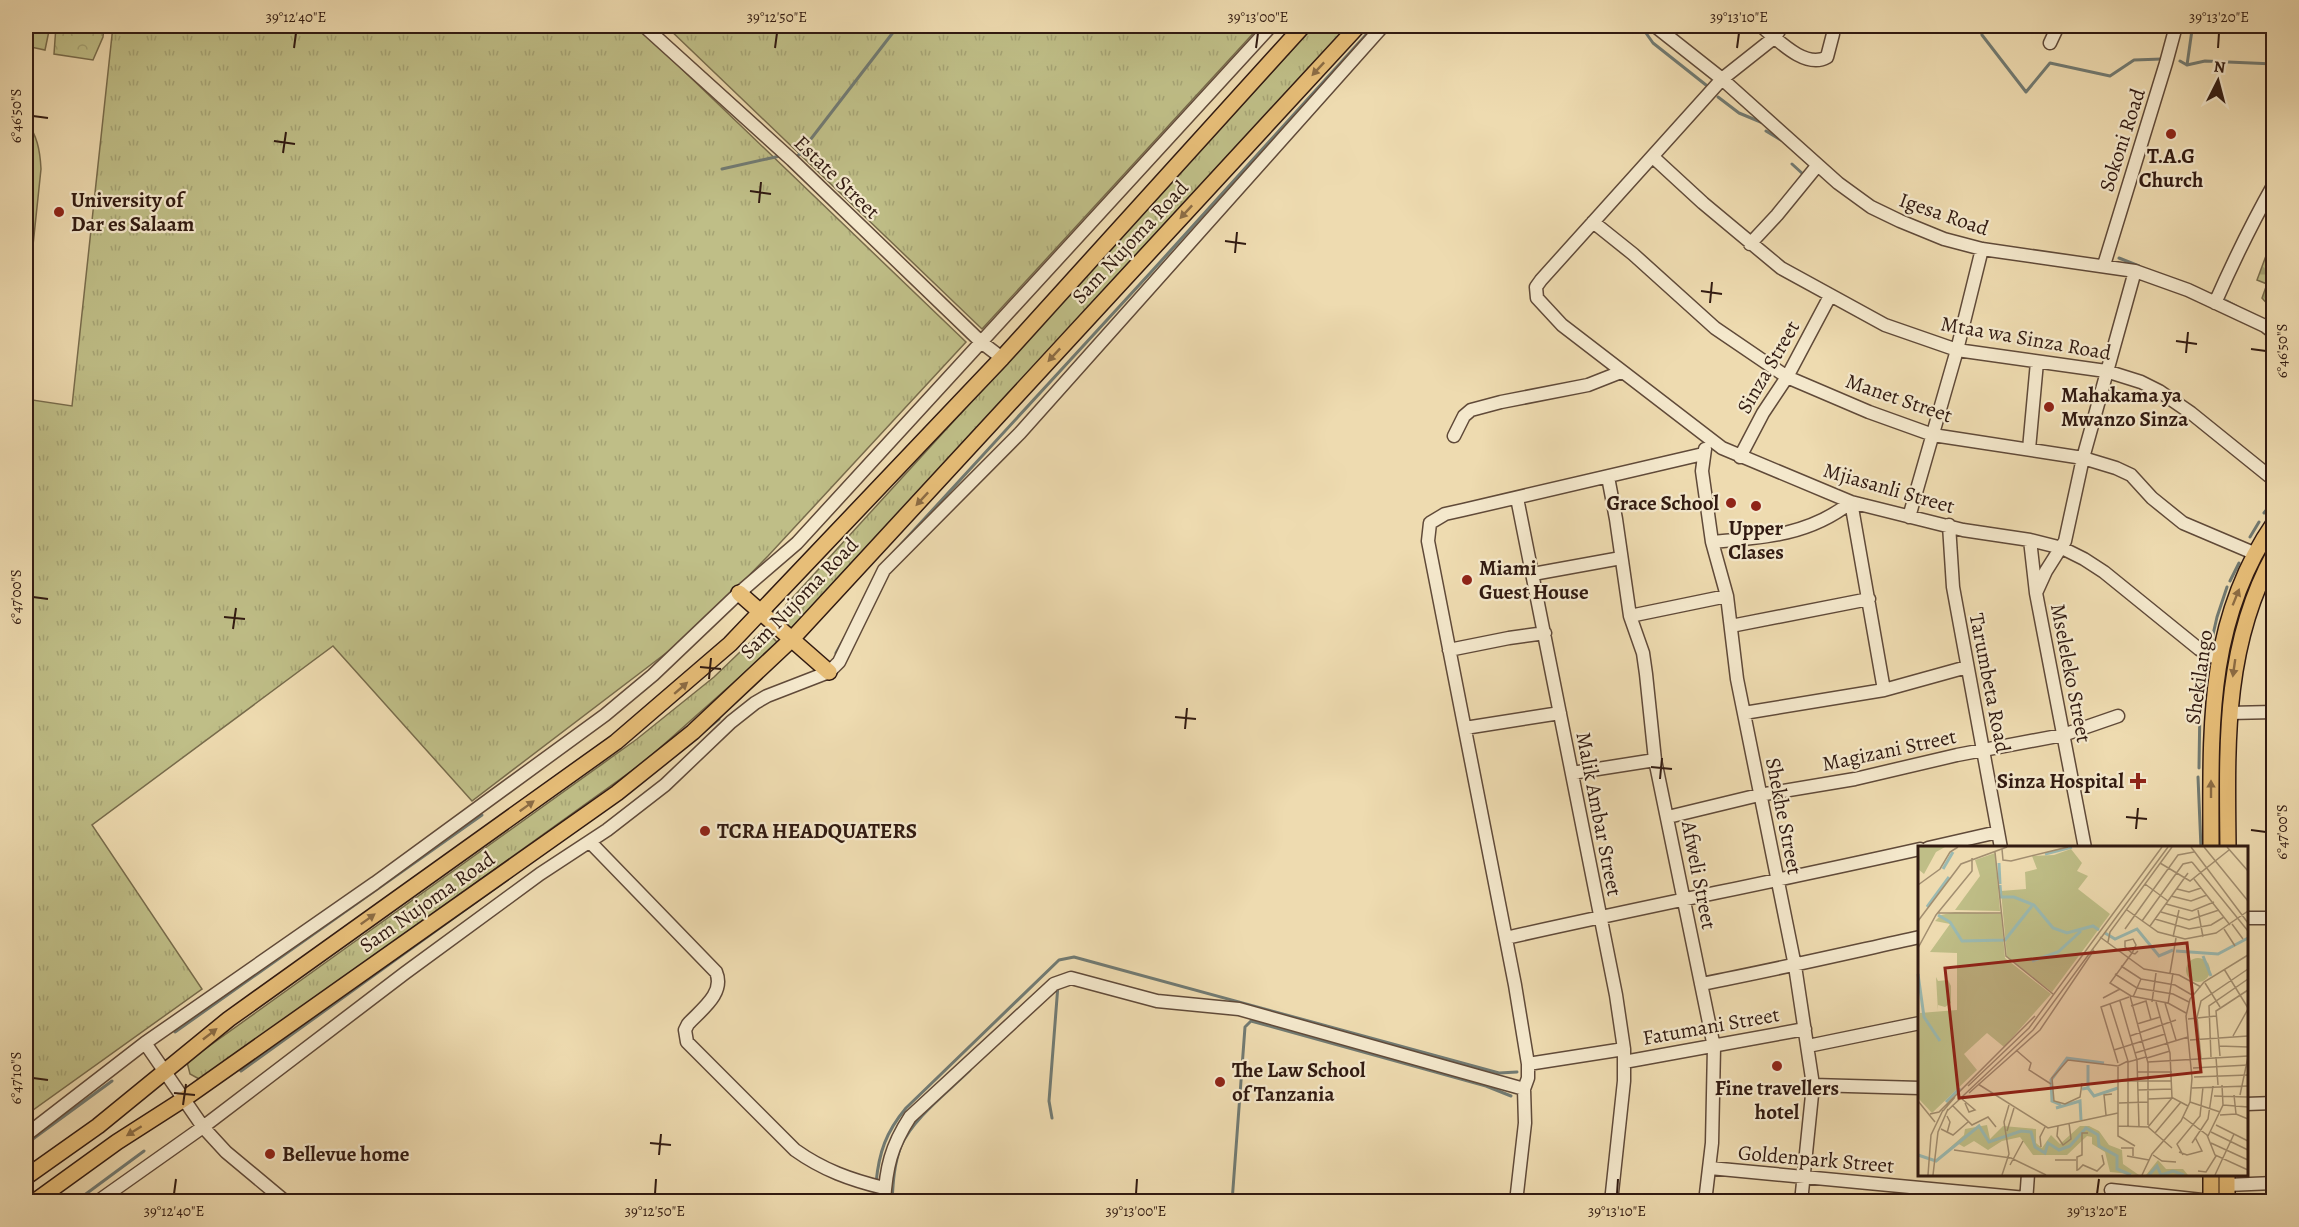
<svg xmlns="http://www.w3.org/2000/svg" width="2299" height="1227" viewBox="0 0 2299 1227" font-family="Alegreya,serif">
<defs>
<pattern id="grass-tufts" width="24" height="20" patternUnits="userSpaceOnUse" patternTransform="scale(1.5)"><rect width="24" height="20" fill="#bfbe87"/><path d="M3 7l-1-3M5 7V3M7 7l1-3M15 17l-1-3M17 17v-4M19 17l1-3" fill="none" stroke="#a5a374"/></pattern>
<pattern id="forest-crowns" width="20" height="18" patternUnits="userSpaceOnUse" patternTransform="scale(1.5)"><rect width="20" height="18" fill="#bfbe87"/><path d="M2 6a3 3 0 1 1 6 0M12 15a3 3 0 1 1 6 0" fill="none" stroke="#a5a374"/></pattern>
<pattern id="cemetery-stones" width="16" height="16" patternUnits="userSpaceOnUse" patternTransform="scale(1.5)"><rect width="16" height="16" fill="#bfbe87"/><path d="M2 7V4a2 2 0 0 1 4 0v3zM10 15v-3a2 2 0 0 1 4 0v3z" fill="#a5a374"/></pattern>
</defs>
<rect width="100%" height="100%" fill="#eedbb0"/>
<filter id="stains"><feTurbulence type="fractalNoise" baseFrequency=".00333" numOctaves="4"/><feColorMatrix values="0 0 0 0 .2 0 0 0 0 .09 0 0 0 0 .02 0 0 0 .5 -.17"/></filter>
<radialGradient id="worn" r=".72"><stop offset=".6" stop-color="#630" stop-opacity="0"/><stop offset="1" stop-color="#630" stop-opacity=".3"/></radialGradient>
<path fill="url(#grass-tufts)" stroke="#786c4c" stroke-width="1.5" d="M113,26H637L966,342L768,556L695,631L472,801L333,646L92,825L202,989L26,1115V399L72,406Z
M666,26H1260L982,329Z
M1314,26H1350L792,631L781,620L786,605Z
M764,629L778,643L644,762L201,1080L190,1074L187,1062L637,739L714,677Z"/>
<path fill="url(#forest-crowns)" stroke="#786c4c" stroke-width="1.5" d="M56,26H104L103,37L93,60L54,54Z"/>
<path fill="url(#cemetery-stones)" stroke="#786c4c" stroke-width="1.5" d="M2273,237L2274,310H2273L2262,298L2267,284L2257,280Z"/>
<path fill="#bfbe87" stroke="#786c4c" stroke-width="1.5" d="M26,26H50L45,50L26,46Z
M26,120C37,136 40,149 41,169L26,312V234L33,167L31,147L26,139Z"/>
<g fill="none" stroke-linecap="round" stroke-linejoin="round">
<path stroke="#717a72" stroke-width="3" d="M1641,26L1653,43L1706,85
M1981,26L1982,35L2026,92L2050,63L2110,76L2134,60L2162,59
M2180,61L2187,65L2205,61L2274,64
M2187,65L2192,30
M1718,97L1739,113L1763,123
M1766,131L1781,140
M797,157L898,26
M1792,164L1804,175
M722,169L780,156
M2119,258L2139,266
M2221,298L2236,306
M2264,513L2274,500
M2250,537L2259,522
M893,553L1152,271L1374,26
M2230,581L2239,563
M2209,652L2217,617L2227,587
M836,653L845,637
M2201,692L2203,671
M702,733L719,719
M2199,768L2200,703
M2198,777L2201,848
M175,1032L482,815
M241,1071L512,876
M1052,1118L1049,1101L1058,985
M26,1144L112,1081
M876,1183C879,1152 886,1132 906,1108L1059,960L1074,957L1499,1073L1517,1072
M75,1202L144,1151
M875,1202L876,1190
M892,1202C893,1183 894,1164 901,1146C913,1118 948,1092 970,1070
M1232,1202L1245,1027L1251,1021L1486,1086L1511,1096"/>
<g stroke="#604a39" stroke-width="15">
<path id="minor" d="M644,26L792,160L981,342L1002,358
M1655,26L1722,79L1838,183L1871,207L1900,221L1944,239L1982,249L2135,271L2188,290L2265,326L2274,333
M1761,26C1776,38 1805,70 1827,57L1833,34
M1782,26L1775,37L1722,79L1541,280L1536,287L1537,298L1562,325L1722,448L1851,502L1963,530L2030,540L2062,548L2084,559L2104,572L2199,649L2218,659
M2050,43L2058,26
M1653,157L1703,203L1781,268L1885,325L1957,350L2106,371L2141,382L2159,391L2191,413L2274,480
M1593,222L1633,254L1715,328L1787,377L1869,412L1933,435L2083,458L2116,468L2131,475L2152,498L2183,523L2256,554
M1750,244L1777,215L1817,166
M2104,265L2166,63L2176,26
M2215,303C2233,262 2252,223 2274,184
M1454,436L1464,416L1471,410L1501,402L1588,385L1621,372
M1705,449L1702,471L1712,542L1727,596L1737,679L1795,966L1813,1085L1801,1202
M2029,449L2037,362
M1740,457L1763,413L1787,377L1830,296
M1608,477L1616,519L1630,616L1643,653L1646,674L1655,760L1714,1047L1712,1143L1705,1202
M1517,498L1616,995L1624,1049V1081L1611,1202
M1909,517L1957,350L1982,249
M1949,525L1953,587L2001,848
M2030,540L2036,593L2085,848
M1712,542C1763,538 1810,535 1851,502L1884,690
M1533,574L1621,558
M2036,593L2046,571L2065,541L2083,458L2135,271
M1630,616L1727,596
M1731,626L1869,599
M1449,650L1509,638L1545,633
M1744,713L1884,690L1967,667
M2229,713L2274,712
M1465,728L1560,713
M1572,773L1655,760
M1668,817L1759,795L1855,779L1957,755L2063,735L2118,716
M590,842L716,972C725,993 702,1009 688,1024L685,1030L687,1042L795,1150C823,1170 851,1180 884,1188
M1928,848L1998,832
M2246,918H2274
M1506,938C1643,907 1782,880 1920,849
M1701,984C1774,970 1847,953 1920,937
M145,1043L203,1127L226,1152L286,1202
M1808,1046L1920,1023
M1624,1062L1805,1029
M1528,1064L1515,985L1428,541L1430,523L1445,514L1463,510L1703,454
M1813,1085L1920,1088
M2246,1104L2274,1103
M26,1135L145,1043L375,883L605,715L653,675L739,593L797,543L1271,26
M1710,1168L2026,1198
M2227,1185L2274,1183
M2111,1190L2211,1201
M97,1202L203,1127L405,973L540,874L607,830L665,785L731,722L755,703L767,696L829,672L839,662L884,570L1020,433L1383,26
M884,1202C886,1168 891,1146 910,1117L1054,984L1071,978L1157,1001L1239,1009L1524,1089L1528,1078V1064L1624,1049
M1516,1202L1525,1123L1524,1089
M2026,1202L2028,1174"/>
</g>
<g stroke="#311a11" stroke-width="18">
<path id="major" d="M739,593L829,672
M2211,848C2211,732 2205,623 2274,523
M2228,848C2227,745 2223,647 2274,554
M2211,1174V1202
M2227,1174V1202
M26,1177L98,1126L229,1019L616,742L730,644L1002,358L1303,26
M34,1202L117,1142L184,1099L617,793L693,732L792,639L1358,26"/>
</g>
<use href="#minor" stroke="#f4e8cc" stroke-width="12"/>
<use href="#major" stroke="#e7be78" stroke-width="15"/>
</g>
<defs><path id="oneway-solid" d="M-6-.8H1V-3.2L6.5 0L1 3.2V.8H-6Z" transform="scale(1.5)"/></defs>
<g fill="#8c6c44">
<use href="#oneway-solid" transform="translate(1318 69) rotate(133)"/>
<use href="#oneway-solid" transform="translate(1186 212) rotate(133)"/>
<use href="#oneway-solid" transform="translate(1054 355) rotate(133)"/>
<use href="#oneway-solid" transform="translate(922 499) rotate(133)"/>
<use href="#oneway-solid" transform="translate(2236 597) rotate(-68)"/>
<use href="#oneway-solid" transform="translate(2234 668) rotate(98)"/>
<use href="#oneway-solid" transform="translate(681 688) rotate(-41)"/>
<use href="#oneway-solid" transform="translate(2211 789) rotate(-90)"/>
<use href="#oneway-solid" transform="translate(527 806) rotate(-36)"/>
<use href="#oneway-solid" transform="translate(368 919) rotate(-36)"/>
<use href="#oneway-solid" transform="translate(210 1034) rotate(-38)"/>
<use href="#oneway-solid" transform="translate(134 1131) rotate(148)"/>
</g>
<path fill="none" stroke="#311a11" stroke-width="2" d="M294,48L296,33M775,48L777,33M1256,48L1258,33M1737,48L1739,33M2218,48L2219,33M33,116L48,118M274,141L295,144M283,153L286,132M750,191L771,194M759,203L761,182M1225,241L1246,244M1235,253L1237,232M1701,291L1722,294M1710,303L1712,282M2176,341L2197,344M2251,349L2266,351M2186,353L2188,332M33,597L48,599M224,617L245,619M233,629L236,608M700,667L721,669M709,679L711,658M1175,717L1196,719M1185,729L1187,708M1651,767L1672,769M1660,779L1662,758M2126,817L2147,819M2136,829L2138,808M2251,830L2266,832M33,1078L48,1080M174,1093L195,1095M183,1105L186,1084M650,1143L671,1145M659,1155L661,1134M174,1194L176,1179M655,1194L656,1179M1136,1194L1137,1179M1617,1194L1618,1179M2097,1194L2099,1179"/>
<g fill="#8f2418" stroke="#f4e8cc" stroke-width="2">
<circle cx="2171" cy="134" r="6"/>
<circle cx="59" cy="212" r="6"/>
<circle cx="2049" cy="407" r="6"/>
<circle cx="1731" cy="503" r="6"/>
<circle cx="1756" cy="506" r="6"/>
<circle cx="1467" cy="580" r="6"/>
<path d="M2135 772h6v6h6v6h-6v6h-6v-6h-6v-6h6z"/>
<circle cx="705" cy="831" r="6"/>
<circle cx="1777" cy="1066" r="6"/>
<circle cx="1220" cy="1082" r="6"/>
<circle cx="270" cy="1154" r="6"/>
</g>
<g text-anchor="middle" stroke-width="4.5" stroke-linejoin="round" paint-order="stroke">
<g font-size="21" fill="#311a11" stroke="#f4e8cc">
<text transform="translate(2122 140) rotate(-72)" y="7">Sokoni Road</text>
<text transform="translate(837 177) rotate(44)" y="7">Estate Street</text>
<text transform="translate(1944 214) rotate(19)" y="7">Igesa Road</text>
<text transform="translate(1130 242) rotate(-47)" y="7">Sam Nujoma Road</text>
<text transform="translate(2026 338) rotate(10)" y="7">Mtaa wa Sinza Road</text>
<text transform="translate(1768 367) rotate(-60)" y="7">Sinza Street</text>
<text transform="translate(1899 398) rotate(19)" y="7">Manet Street</text>
<text transform="translate(1889 488) rotate(16)" y="7">Mjiasanli Street</text>
<text transform="translate(799 598) rotate(-46)" y="7">Sam Nujoma Road</text>
<text transform="translate(2071 673) rotate(79)" y="7">Mseleleko Street</text>
<text transform="translate(2199 677) rotate(-82)" y="7">Shekilango</text>
<text transform="translate(1990 683) rotate(79)" y="7">Tarumbeta Road</text>
<text transform="translate(1889 750) rotate(-12)" y="7">Magizani Street</text>
<text transform="translate(1599 814) rotate(79)" y="7">Malik Ambar Street</text>
<text transform="translate(1784 816) rotate(79)" y="7">Shekhe Street</text>
<text transform="translate(1699 875) rotate(79)" y="7">Afweli Street</text>
<text transform="translate(427 902) rotate(-35)" y="7">Sam Nujoma Road</text>
<text transform="translate(1711 1026) rotate(-10)" y="7">Fatumani Street</text>
<text transform="translate(1816 1159) rotate(5)" y="7">Goldenpark Street</text>
</g>
<g font-size="21" font-weight="bold" fill="#311a11" stroke="#f4e8cc" text-anchor="start">
<text x="2171" y="163" text-anchor="middle">T.A.G<tspan x="2171" dy="24">Church</tspan></text>
<text x="71" y="207">University of<tspan x="71" dy="24">Dar es Salaam</tspan></text>
<text x="2061" y="402">Mahakama ya<tspan x="2061" dy="24">Mwanzo Sinza</tspan></text>
<text x="1719" y="510" text-anchor="end">Grace School</text>
<text x="1756" y="535" text-anchor="middle">Upper<tspan x="1756" dy="24">Clases</tspan></text>
<text x="1479" y="575">Miami<tspan x="1479" dy="24">Guest House</tspan></text>
<text x="2124" y="788" text-anchor="end">Sinza Hospital</text>
<text x="717" y="838">TCRA HEADQUATERS</text>
<text x="1232" y="1077">The Law School<tspan x="1232" dy="24">of Tanzania</tspan></text>
<text x="1777" y="1095" text-anchor="middle">Fine travellers<tspan x="1777" dy="24">hotel</tspan></text>
<text x="282" y="1161">Bellevue home</text>
</g>
</g>
<g transform="translate(1918 846)">
<rect width="330" height="330" fill="#eedbb0"/>
<path d="M153,3L164,17L159,25L170,30L160,43L192,68L134,146L89,111L83,45L108,43L107,26L119,23L114,10L136,9ZM77,7L82,65L37,64L62,30L57,14ZM37,66L83,68L87,112L133,148L86,201L69,187L46,208L59,224L14,267L0,252L2,167L39,164V107L12,106L32,78L17,75L23,69Z" fill="#bfbe87"/>
<path d="M2,1H27L18,6L6,28L0,23ZM120,54L135,60V71H140L143,77L150,76L151,82L165,81L173,74V69L184,74L175,88L174,84L133,91V83L122,82L112,69L115,60H122Z" fill="#bfbe87"/>
<path d="M69,279L72,293L85,280L118,283V297L124,302L133,289L142,298L162,280H171L181,285L191,299L204,304L205,318L221,329L192,326L187,306L174,298V291L169,290L149,309H115L102,291L84,295L70,304L56,295L46,301L39,297L16,316L46,289L47,283ZM240,314L248,323H265L270,329H228Z" fill="#bfbe87"/>
<path d="M268 124a12 12 0 1 1 24 0a12 12 0 1 1-24 0Z" fill="#bfbe87"/>
<path d="M18,131L20,135L30,134L33,140V157L27,161L20,159V165ZM10 178a9 9 0 1 1 18 0a9 9 0 1 1-18 0Z" fill="#bfbe87"/>
<path fill="none" stroke="#9bbab2" stroke-width="3" d="M127,8L154,1M81,17L82,38M25,23L35,6M82,39L83,51H96L116,59L135,82L149,87L175,80L181,84M9,61L31,31M20,69L32,76L44,95L87,94L114,60M187,87L197,93L219,83L241,110L255,104M258,105L300,108L330,92M285,110L293,130M114,115L140,106L163,85M0,128L6,171L22,195M170,219V241M164,243L170,242L176,250L200,242M28,256L42,242M143,259L134,255L133,234L149,212L186,217M138,262L162,255L163,274M0,309L18,315L61,280L71,296L103,285L113,286L117,301L127,307L130,297L141,304L152,300L168,282L180,289L181,300L199,310V323L213,329M231,329L239,320L243,329L255,325L266,329"/>
<path fill="none" stroke="#a28e70" stroke-width="1.5" d="M273,1L330,77M286,1L330,55M309,1L330,25M84,3L85,14L93,15L150,1M77,6L88,110L135,148M274,16L330,85M242,17L272,35L311,4M276,33L312,79M227,38L250,55M0,39L22,23L32,6L40,1M259,43L271,46L283,42M253,50L273,55L289,49M248,58L274,65L296,56M209,64L240,86L267,93L298,87L330,65M280,64L285,91M243,66L271,74L301,64M20,67H83M237,73L271,83L293,79L306,71M0,75L43,18L89,1M224,75L265,18L274,16M314,78L325,93M232,80L270,27M207,83L260,9L276,6M306,83L317,100M182,91L226,123L261,129L283,141M255,91L261,64M190,96L192,86L254,1M0,102L18,69L54,25V12M220,105L217,108L214,107L207,101V95L215,93L218,99L214,107L192,137L213,150L250,157L268,167M203,120L223,133L257,139L274,149M306,123L330,162M252,127L258,92M197,128L219,142L255,148L271,156M287,137L302,161M212,150L230,217V279M215,151L223,133M185,152L202,143M202,155L219,214L221,281M234,156L238,127M247,157L258,194M192,158L210,215V281M250,158L255,127M213,160L228,155L233,174M270,173L298,170M219,178L242,171M212,190L258,174M315,190L330,163M272,194L330,190M301,200L330,201M98,204L113,217L111,224L133,238M196,204L247,188M217,207L270,191M302,210L298,165L330,144M293,211L291,160L330,133M298,211L300,239M229,212L252,205M283,213L279,171L283,155L330,123M210,216L228,211M230,216L330,210M200,217L183,161L211,151M200,221V290L217,300M275,222L330,219M220,226H254M276,231L330,229M194,235H254M164,237L162,251L147,258L136,255L134,232L150,214L200,220L210,215M60,238L130,282L200,267M50,240L111,182L244,1M274,242L330,240M220,244L254,243M51,247L122,184L176,104M316,249L318,268M322,249L330,211M296,250L329,251M44,253L57,264L51,266L47,257M230,253L255,252L270,260M0,255L17,276M272,256L302,266M201,257L230,256M34,259L54,279L70,271L78,281M305,259L330,261M25,265L37,251M29,265L115,184L250,1M12,268L21,266L117,170M188,269L186,249L194,248M302,269L318,268L330,273M29,270L32,276L29,287M265,271L289,289L297,309L330,324M298,279L330,295M140,280L139,290L145,299L153,293L151,277M200,280L230,281L254,302M230,281L254,252L252,207L238,156M23,283L35,289L50,276M89,285L96,262M293,286L330,304M237,287L263,256M290,290L305,259L304,239M274,297L290,273L295,240M293,297L330,314M123,301L122,291L127,281M203,302H215V310M36,304L93,312L128,329M261,306L269,309L284,305L277,291M235,309L244,315L258,316M265,309L259,298L282,270L285,241M209,310L231,314M137,314H158M92,319L105,295M160,324L165,319L179,325L186,318L184,309M159,325V311L164,309V287H170M280,325L288,326L298,310M10,329L13,289L25,264M15,329L20,286L30,263M84,329L91,308L86,276L91,259M224,329L234,308L263,275L272,256L274,232L268,170L272,153L286,136L330,109M297,329L316,288"/>
<path fill="#8f2418" fill-opacity="0.15" stroke="#8f2418" stroke-width="3" d="M269,97L283,226L41,252L27,122Z"/>
<rect width="330" height="330" fill="none" stroke="#311a11" stroke-width="3"/>
</g>
<rect width="2299" height="1227" fill="none" stroke="#eedbb0" stroke-width="66"/>
<g transform="translate(2218 81) rotate(6)" stroke="#f4e8cc" stroke-width="4.5" paint-order="stroke">
<path d="M0-4.5L10 22L0 15L-10 22Z" fill="#311a11"/>
<text y="-9" font-size="16" font-weight="bold" text-anchor="middle" fill="#311a11">N</text>
</g>
<rect x="33" y="33" width="2233" height="1161" fill="none" stroke="#311a11" stroke-width="2"/>
<g font-size="15" text-anchor="middle" fill="#311a11">
<text x="296" y="22">39°12'40"E</text>
<text x="777" y="22">39°12'50"E</text>
<text x="1258" y="22">39°13'00"E</text>
<text x="1739" y="22">39°13'10"E</text>
<text x="2219" y="22">39°13'20"E</text>
<text transform="translate(16 116) rotate(-90)" y="5">6°46'50"S</text>
<text transform="translate(2282 351) rotate(-90)" y="5">6°46'50"S</text>
<text transform="translate(16 597) rotate(-90)" y="5">6°47'00"S</text>
<text transform="translate(2282 832) rotate(-90)" y="5">6°47'00"S</text>
<text transform="translate(16 1078) rotate(-90)" y="5">6°47'10"S</text>
<text x="174" y="1216">39°12'40"E</text>
<text x="655" y="1216">39°12'50"E</text>
<text x="1136" y="1216">39°13'00"E</text>
<text x="1617" y="1216">39°13'10"E</text>
<text x="2097" y="1216">39°13'20"E</text>
</g>
<rect width="100%" height="100%" filter="url(#stains)"/>
<rect width="100%" height="100%" fill="url(#worn)"/>
</svg>
